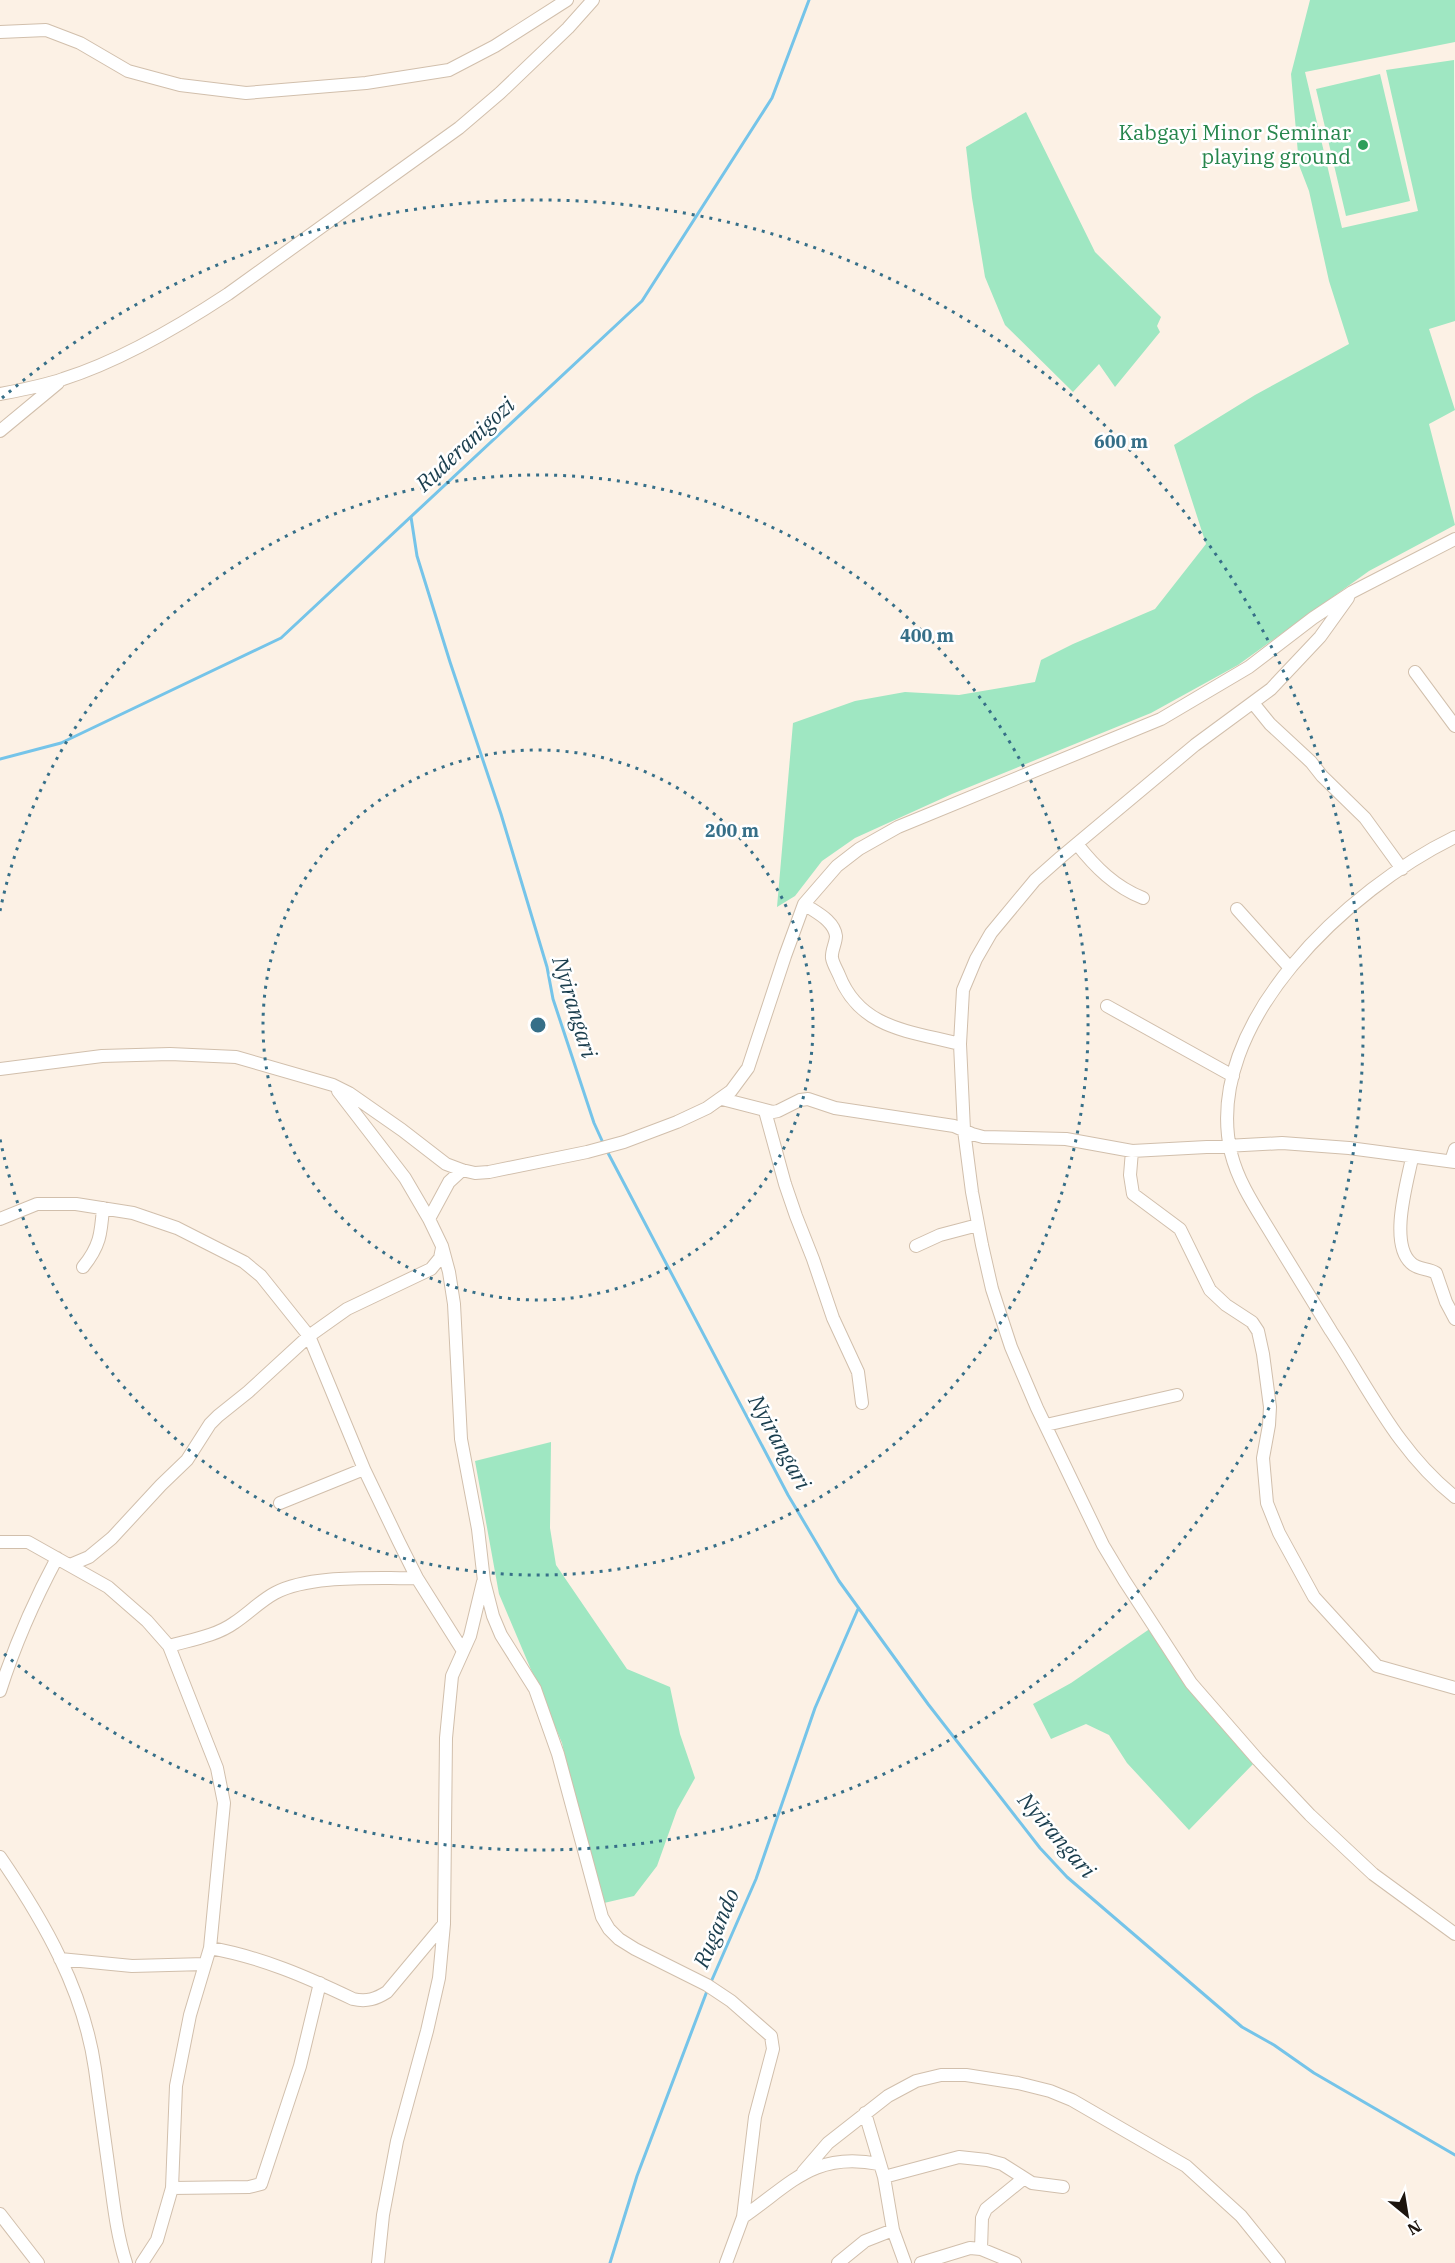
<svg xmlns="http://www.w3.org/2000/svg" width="1455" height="2263" viewBox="0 0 1455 2263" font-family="'IBM Plex Serif',serif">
<rect width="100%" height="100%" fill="#fcf1e5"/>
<path fill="#9fe7c2" d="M1310,0H1455V42L1305,72L1342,228L1418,211L1386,70L1454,60L1455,321L1429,329L1455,410L1429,424L1455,525L1369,571L1238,665L1151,713L952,794L855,838L822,861L795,896L777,907L793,723L855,701L905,692L959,695L1035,682L1041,660L1073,644L1155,609L1206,544L1174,445L1255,395L1349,344L1329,281L1309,191L1299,165L1291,74Z
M1380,74L1410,201L1346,216L1316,89Z
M1026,112L1095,252L1161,317L1157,326L1160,332L1115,387L1099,364L1073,392L1005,325L985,277L972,198L966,147Z
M551,1442L550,1528L556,1565L627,1669L670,1687L680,1734L695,1778L677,1810L657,1866L634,1896L604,1903L575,1800L562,1743L499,1594L475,1461Z
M1151,1628L1255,1762L1189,1830L1127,1763L1109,1735L1086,1724L1051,1739L1033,1704L1071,1683Z"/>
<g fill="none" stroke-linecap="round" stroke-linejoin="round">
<path stroke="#75c4e9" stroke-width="3" d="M411,517L417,556L450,662L501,814L547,967L553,999L594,1123L604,1145
M0,759L61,743L281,638L642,301L772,98L809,0
M607,1151L788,1495L839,1581L928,1704L1040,1848L1067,1877L1242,2027L1274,2045L1314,2073L1455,2155
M711,1982L756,1879L815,1708L858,1609
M610,2263L637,2176L707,1991"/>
<g stroke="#d1bfac" stroke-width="14">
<path id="minor" d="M0,32L46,30L80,43L128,71L180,85L246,93L366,83L449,70L495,46L567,0
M0,394C21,390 43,386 63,379C117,362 181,325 228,294L459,128L500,93L568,28L593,0
M0,431L58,383
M1348,598L1320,637L1271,689L1195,745L1061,857L1035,880L991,933L976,959L963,990L960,1044L964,1130L972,1192L982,1245L992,1289L1011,1347L1037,1408L1103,1545L1124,1580L1191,1683L1258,1760L1310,1815L1373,1874L1455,1934
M1415,672L1455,726
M1253,703L1270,724L1311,762L1322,776L1365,818L1402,869
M1455,837C1350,888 1201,1023 1231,1153C1239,1185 1258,1211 1274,1238C1293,1269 1312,1300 1331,1331C1370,1390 1398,1452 1455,1497
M1077,844C1095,867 1115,887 1143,898
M804,904C815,912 834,920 836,936C836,943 831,951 832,958C833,964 837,970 839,975C860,1029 910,1031 960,1044
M1237,909L1290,968
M1107,1006L1233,1076
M0,1069L102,1056L170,1054L236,1057L333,1085L349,1093L402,1130L446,1164L462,1170L475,1173L489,1172L587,1152L624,1142L677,1122L707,1108L731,1091L748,1068L785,956L804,904L837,866L859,849L898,827L1161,719L1249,667L1313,618L1352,592L1455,539
M338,1091L405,1178L429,1219L442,1246L449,1272L454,1304L461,1439L478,1529L484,1581L493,1616L501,1635L535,1689L558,1754L602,1917L609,1929L619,1939L635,1949L707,1985L731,2001L771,2036L773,2049L755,2117L743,2217L726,2263
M722,1099L773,1112L778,1111L800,1100L808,1099L835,1108L954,1126L972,1134L983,1137L1066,1139L1132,1151L1282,1143L1349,1148L1455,1162
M765,1111L785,1184L796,1216L813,1259L833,1318L858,1372L862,1403
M1132,1151L1130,1175L1133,1194L1180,1229L1210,1290L1226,1305L1252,1322L1258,1331L1263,1354L1270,1407L1269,1425L1263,1458L1267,1503L1279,1533L1314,1597L1377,1666L1455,1688
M1412,1158C1407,1183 1389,1243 1411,1263C1418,1270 1428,1268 1436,1273L1446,1302L1455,1319
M1451,1161L1455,1149
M0,1219L37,1204H76L133,1213L177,1228L244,1262L261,1276L309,1336L364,1469L399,1542L417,1578L463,1651
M429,1219L449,1182L462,1170
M916,1246L940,1235L978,1225
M83,1267C100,1246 101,1234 103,1208
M1046,1425L1177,1395
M280,1503L364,1469
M0,1542H28L108,1587L147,1621L169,1646L217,1768L224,1803L210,1948L190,2015L176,2086L172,2188L157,2240L142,2263
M70,1565L89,1557L112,1538L161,1485L187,1460L210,1424L218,1416L248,1392L309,1336L347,1309L431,1269L440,1258L442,1248
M169,1646C190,1640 216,1636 234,1623C248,1614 260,1601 275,1593C311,1574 376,1579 417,1578
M0,1691C15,1644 34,1601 57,1558
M0,1857C44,1921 84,1991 95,2069C100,2105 105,2141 110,2178C114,2207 117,2235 126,2263
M210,1948C261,1957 307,1977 353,1999C367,2002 376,1999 387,1992L443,1925
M60,1959L132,1966L205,1964
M865,2113L884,2177L893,2230L905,2263
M803,2172L828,2143L888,2096L916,2081L941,2075H966L1018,2083L1050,2091L1072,2100L1186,2166L1241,2216L1279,2263
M884,2177L959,2157L987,2160L1002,2164L1032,2183L1063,2187
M172,2188L249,2187L261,2184L300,2066L320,1983
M0,2214L38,2263
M743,2217C791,2184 814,2151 879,2164
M981,2249L982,2218L986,2209L1023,2179
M378,2263L383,2215L397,2141L427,2031L439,1978L444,1924L446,1738L452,1676L470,1636L483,1582
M838,2263L865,2241L893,2230
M921,2263L970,2248L981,2249L1015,2263"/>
</g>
<use href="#minor" stroke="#fff" stroke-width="12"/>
</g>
<g fill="none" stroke="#366f88" stroke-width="3" stroke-dasharray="3 6">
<circle cx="538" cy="1025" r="275"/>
<path d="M0 911A550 550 0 1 1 0 1139"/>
<path d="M2 398A825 825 0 1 1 2 1652"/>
</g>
<circle fill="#2e9e5b" stroke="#fff" stroke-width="2" cx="1363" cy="145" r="6"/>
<g text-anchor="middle" stroke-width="5" stroke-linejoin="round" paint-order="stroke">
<g font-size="21" fill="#27864d" stroke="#fff" text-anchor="end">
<text x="1351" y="140">Kabgayi Minor Seminar<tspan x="1351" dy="24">playing ground</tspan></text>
</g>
<g font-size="22" font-style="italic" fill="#193d4d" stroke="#fff">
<text transform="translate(465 444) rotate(-43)" y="8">Ruderanigozi</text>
<text transform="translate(575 1007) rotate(73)" y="8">Nyirangari</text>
<text transform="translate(780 1442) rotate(61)" y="8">Nyirangari</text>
<text transform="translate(1057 1835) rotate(49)" y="8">Nyirangari</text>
<text transform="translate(716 1928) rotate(-67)" y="8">Rugando</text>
</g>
</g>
<circle cx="538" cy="1025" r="9" fill="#366f88" stroke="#fff" stroke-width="3"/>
<g font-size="18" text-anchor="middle" font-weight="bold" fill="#366f88" stroke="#fff" stroke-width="5" stroke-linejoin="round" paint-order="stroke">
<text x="1121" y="448">600 m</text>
<text x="927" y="642">400 m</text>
<text x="732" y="837">200 m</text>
</g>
<g transform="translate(1407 2215) rotate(150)" stroke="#ffffff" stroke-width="4.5" paint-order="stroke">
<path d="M0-4.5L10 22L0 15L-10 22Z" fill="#1c150f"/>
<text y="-9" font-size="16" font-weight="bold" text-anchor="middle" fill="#1c150f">N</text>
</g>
</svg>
